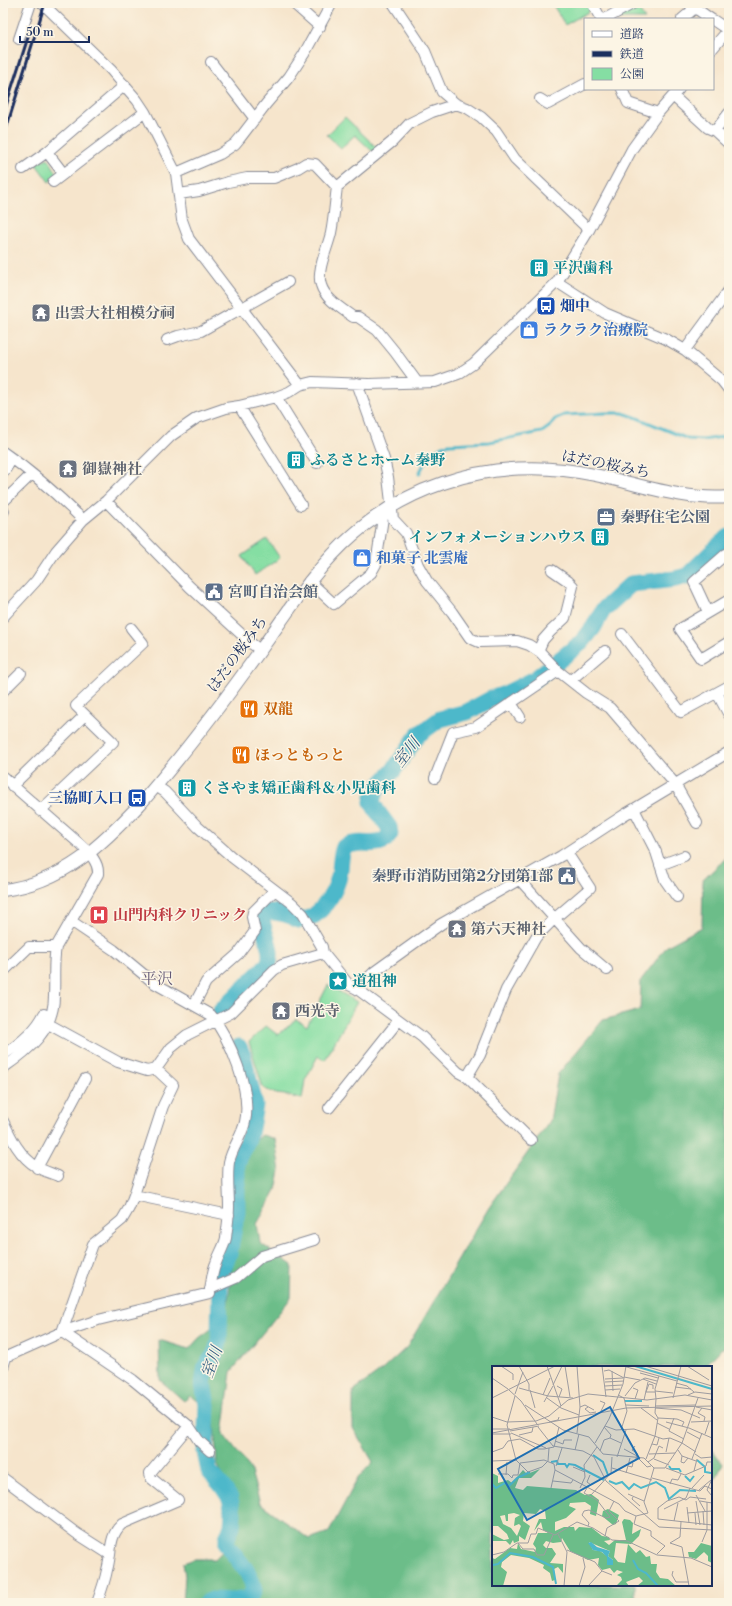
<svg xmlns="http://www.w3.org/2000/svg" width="732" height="1606" viewBox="0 0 732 1606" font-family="'Libre Bodoni','Noto Serif JP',serif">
<rect width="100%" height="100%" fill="#fcf5e5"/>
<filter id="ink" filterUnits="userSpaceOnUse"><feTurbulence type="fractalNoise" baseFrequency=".025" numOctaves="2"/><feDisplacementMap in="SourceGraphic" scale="8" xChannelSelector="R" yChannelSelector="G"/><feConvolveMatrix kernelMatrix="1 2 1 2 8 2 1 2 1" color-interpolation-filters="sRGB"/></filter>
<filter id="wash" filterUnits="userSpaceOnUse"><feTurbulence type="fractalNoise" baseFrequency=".012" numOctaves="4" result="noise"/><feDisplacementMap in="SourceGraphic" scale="16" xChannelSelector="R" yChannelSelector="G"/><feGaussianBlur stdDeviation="0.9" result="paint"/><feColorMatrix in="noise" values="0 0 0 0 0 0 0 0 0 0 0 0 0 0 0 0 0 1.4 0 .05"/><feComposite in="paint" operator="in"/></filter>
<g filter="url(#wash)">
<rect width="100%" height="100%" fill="#f6e5cc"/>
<path fill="#85dea3" stroke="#508680" d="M560,3H587L590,9L588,12L565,25L553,5Z
M636,6L645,19H621L619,16Z
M345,117L378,149L373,152L355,135L341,148L327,135Z
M48,158L58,175L49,182L35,163Z
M267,539L280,558L255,575L242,556Z
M328,985L357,1002L325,1060L318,1056L305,1080L302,1099L285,1095L276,1094L263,1088L249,1042L266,1026L278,1035L296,1019L307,1026Z"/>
<path fill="#6cbd89" stroke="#447674" d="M729,855V1347L722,1348L708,1363L705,1367H493V1585H635V1595L644,1603H183L185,1576L183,1563L195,1559H215L236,1537L235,1500L217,1464L213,1410L190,1396L184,1401L160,1380L159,1340L189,1349L199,1338L226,1318L244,1166L252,1144L262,1135L275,1139L280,1171L276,1190L257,1224L260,1243L292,1265L291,1298L231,1372L223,1434L250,1468L260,1503L309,1539L329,1532L358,1478L373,1462L353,1428V1391L383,1369L407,1347L488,1209L550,1121L558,1074L603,1020L640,1010L641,980L667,946L702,927L703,880Z
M711,1448L723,1464L716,1478L711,1482Z"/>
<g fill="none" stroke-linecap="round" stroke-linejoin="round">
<path stroke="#4db8ca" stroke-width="3" d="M419,474L428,456L440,447L449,444L489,442L542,432L549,427L555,419L564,415L606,413H623L635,417L688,439L703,440L729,436"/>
<path stroke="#4db8ca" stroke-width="17" d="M221,1011L269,963C274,944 260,931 262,913C271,910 282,913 291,916C294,917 297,920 300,920C318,921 334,894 338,880C342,869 339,857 344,847C363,837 379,852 390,834L389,827L377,811L372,802L373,797L380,785L393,771L418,735L440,719L467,712L491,699L505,694L535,679L582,642L593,628L603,610L631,584L675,579L687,576L720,544L729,537
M206,1603L212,1600L234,1601L248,1599L254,1590L252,1582L246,1570L227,1545V1538L232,1526L233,1514L230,1498L222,1486L209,1471L205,1452L207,1405L203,1384L206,1366L215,1354L219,1342L220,1276L229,1253L237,1212V1163L250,1134L255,1105L243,1056L239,1047"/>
</g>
</g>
<g filter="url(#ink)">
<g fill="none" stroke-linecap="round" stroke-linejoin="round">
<g stroke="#888a95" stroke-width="12">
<path id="minor" d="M42,3L111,70L137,100L145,112L176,173L182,220L189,239L300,385
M293,3L320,27
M393,3L425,51L442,92L456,104L467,108L481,117L496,131L515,159L589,230
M592,3L601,19
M688,3L711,19
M605,19L634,3
M682,19L695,8
M713,20L728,30
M19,39L31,3
M713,48L729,29
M211,62L255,119
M622,89L628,103L658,113
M673,96L708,128L715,131L729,144
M540,99L548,104L585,84
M715,131L729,113
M47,152L63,173
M23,169L47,152L125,85
M176,173L220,154L235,144L240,138L266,104L289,77L304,54L332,3
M53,182L145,112
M179,194L199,191L228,182L247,178H274L298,168L306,163L315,164L337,187
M557,282L605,313L666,339L685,350L722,381L729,390
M167,340L178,336L201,331L288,282
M685,350L729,290
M417,382L395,352L377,330L358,317H353C342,309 325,299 321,285C316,271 328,247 331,233C334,218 335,202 337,187L392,142L410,123L432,112L456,104
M357,383L384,459L388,477L393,519L406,533L418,565L427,581L452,612L470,638L479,642L517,641L529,645L540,652L558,671L586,693L610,708L675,784L697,823
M276,397L317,463
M239,406L301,505
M3,452C32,472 58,495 83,520
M3,473L12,459
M106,501L190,587L252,644L260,650
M3,502L32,474
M3,510L4,511
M309,581L334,604L371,573L376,564L384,511
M729,600L680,629L701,659L729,642
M708,612L694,582L726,554L729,553
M3,617L36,581L56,551L83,520L106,501L171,436L197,418L226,408L239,406L276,397L289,392L300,385L312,382L369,384L435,382L458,374L473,364L557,282L589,230L632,149L658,113L679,89
M622,634L681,712L729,686
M538,651L543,640L551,631L565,618L573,586L568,581L552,570
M571,680L605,651
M3,691L21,673
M717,693L729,715
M511,703L520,717
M3,777L81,845C89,853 99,862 98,874L56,947C53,963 55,979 54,996C54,1030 29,1050 3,1068
M435,778L453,732L476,727L558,671
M12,786L85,715
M156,786L165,792L198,827L233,858L292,903L303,914L322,947L323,953L349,985L357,989L374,972L441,924L561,856L624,815L729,752
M634,809L656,852L665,880L677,897
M40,811L113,742L76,706L143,643L131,628
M660,865L684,856
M519,879L581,948L607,970
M3,972L29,947H56
M357,989L422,1037L458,1072L467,1077L531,1140
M194,1005L206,982L238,954L255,931L252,917L253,912L274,891
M41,1020L118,1062L147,1071L156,1069L171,1048L187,1035L231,1013L274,970L282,965L323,953
M3,1055C18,1045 36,1031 44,1014
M467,1077L480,1055L506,990L536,937L555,918L590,888L567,853
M329,1108L399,1020
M3,1121C11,1138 20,1157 37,1167C43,1171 51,1173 58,1176
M37,1168L85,1079
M134,1195L229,1215
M210,1289L236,1278L262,1256L314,1240
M3,1356L6,1357L62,1332L98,1320L210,1293C211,1283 212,1272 216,1263C219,1254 224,1247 226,1238C227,1228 229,1217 229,1207C229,1192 227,1176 229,1162C232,1148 242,1136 245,1122C252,1091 230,1039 211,1015L154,983L114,950L71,921
M3,1368L6,1357
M189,1426L199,1441L210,1451
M3,1478L76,1533L109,1554
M97,1603C101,1592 105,1581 107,1570C112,1554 108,1536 122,1524L178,1500L151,1478L150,1473L189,1426L133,1380L62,1332L93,1244L122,1220L129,1208L134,1195L163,1106L173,1085L156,1069"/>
</g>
<g stroke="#888a95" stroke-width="14">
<path id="major" d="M3,890C63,883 103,844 142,802C185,753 224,701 262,648C290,609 316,567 353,535C379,512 410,494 443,483C491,466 545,464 595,475C640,484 683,501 729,497"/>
</g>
<use href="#minor" stroke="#fff" stroke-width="10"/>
<use href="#major" stroke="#fff" stroke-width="12"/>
<path stroke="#1b2f5e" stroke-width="3" d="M3,115L31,28
M3,139L45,3"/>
</g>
</g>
<defs>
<g id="building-square" transform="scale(1)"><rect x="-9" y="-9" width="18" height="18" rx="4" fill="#0f9aa8" stroke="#fcf5e5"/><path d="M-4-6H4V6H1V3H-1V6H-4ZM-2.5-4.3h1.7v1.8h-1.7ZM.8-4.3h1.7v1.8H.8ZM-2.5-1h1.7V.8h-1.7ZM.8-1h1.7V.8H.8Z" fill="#fff"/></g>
<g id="bus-square" transform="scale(1)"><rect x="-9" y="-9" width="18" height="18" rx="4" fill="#1a4fb4" stroke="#fcf5e5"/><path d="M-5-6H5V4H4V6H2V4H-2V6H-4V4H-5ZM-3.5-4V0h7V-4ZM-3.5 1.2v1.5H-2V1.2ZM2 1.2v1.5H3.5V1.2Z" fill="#fff"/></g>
<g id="temple-square" transform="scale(1)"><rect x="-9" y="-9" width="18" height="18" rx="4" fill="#6b7280" stroke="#fcf5e5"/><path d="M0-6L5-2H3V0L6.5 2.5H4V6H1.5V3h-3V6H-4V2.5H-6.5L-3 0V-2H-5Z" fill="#fff"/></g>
<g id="shop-square" transform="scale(1)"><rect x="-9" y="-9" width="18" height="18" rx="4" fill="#3f7fe0" stroke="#fcf5e5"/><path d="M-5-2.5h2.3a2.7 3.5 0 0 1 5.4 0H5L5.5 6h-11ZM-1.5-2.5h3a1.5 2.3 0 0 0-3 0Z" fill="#fff"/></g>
<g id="office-square" transform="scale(1)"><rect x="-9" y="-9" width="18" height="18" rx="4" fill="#5c6f8a" stroke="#fcf5e5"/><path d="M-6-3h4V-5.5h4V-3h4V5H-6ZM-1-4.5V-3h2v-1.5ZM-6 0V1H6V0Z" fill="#fff"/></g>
<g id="civic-square" transform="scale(1)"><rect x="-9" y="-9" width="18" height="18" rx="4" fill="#5c6f8a" stroke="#fcf5e5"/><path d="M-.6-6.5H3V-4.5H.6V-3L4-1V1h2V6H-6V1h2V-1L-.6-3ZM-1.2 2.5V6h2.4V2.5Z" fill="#fff"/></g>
<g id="restaurant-square" transform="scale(1)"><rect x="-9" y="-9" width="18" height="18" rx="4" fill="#e8710a" stroke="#fcf5e5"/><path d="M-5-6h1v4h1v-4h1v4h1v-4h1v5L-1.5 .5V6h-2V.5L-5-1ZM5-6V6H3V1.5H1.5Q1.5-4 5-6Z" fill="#fff"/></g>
<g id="hospital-square" transform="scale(1)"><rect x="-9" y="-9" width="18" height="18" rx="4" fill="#e0444e" stroke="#fcf5e5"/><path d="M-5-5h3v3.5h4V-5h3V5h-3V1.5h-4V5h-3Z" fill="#fff"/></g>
<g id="sight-square" transform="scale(1)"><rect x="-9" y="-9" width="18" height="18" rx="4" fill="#0f9aa8" stroke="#fcf5e5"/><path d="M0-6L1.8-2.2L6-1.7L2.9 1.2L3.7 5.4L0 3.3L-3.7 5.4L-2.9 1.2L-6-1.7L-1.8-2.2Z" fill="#fff"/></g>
</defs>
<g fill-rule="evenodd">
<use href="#building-square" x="539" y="268"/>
<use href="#bus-square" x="546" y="306"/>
<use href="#temple-square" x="41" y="313"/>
<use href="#shop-square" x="529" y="330"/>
<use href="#building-square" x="296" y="460"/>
<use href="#temple-square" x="68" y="469"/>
<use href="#office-square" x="606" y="517"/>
<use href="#building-square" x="600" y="537"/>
<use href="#shop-square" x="362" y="558"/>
<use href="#civic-square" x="214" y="592"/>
<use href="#restaurant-square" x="249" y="709"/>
<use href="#restaurant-square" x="241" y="755"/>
<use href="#building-square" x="187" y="788"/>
<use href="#bus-square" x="137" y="798"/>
<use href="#civic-square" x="567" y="876"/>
<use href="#hospital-square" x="99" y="915"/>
<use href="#temple-square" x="457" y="929"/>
<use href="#sight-square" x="338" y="981"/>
<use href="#temple-square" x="281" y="1011"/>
</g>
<g text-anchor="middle" stroke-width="3" stroke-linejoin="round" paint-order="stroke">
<g font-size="15" font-weight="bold" fill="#0d838f" stroke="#fcf5e5" text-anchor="start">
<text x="553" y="273">平沢歯科</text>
<text x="310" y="465">ふるさとホーム秦野</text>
<text x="586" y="542" text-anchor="end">インフォメーションハウス</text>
<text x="201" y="793">くさやま矯正歯科＆小児歯科</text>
<text x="352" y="986">道祖神</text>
</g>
<g font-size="15" font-weight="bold" fill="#164399" stroke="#fcf5e5" text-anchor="start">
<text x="560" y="311">畑中</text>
<text x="123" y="803" text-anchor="end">三協町入口</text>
</g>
<g font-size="15" font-weight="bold" fill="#5b616d" stroke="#fcf5e5" text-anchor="start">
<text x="55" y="318">出雲大社相模分祠</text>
<text x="82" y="474">御嶽神社</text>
<text x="471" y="934">第六天神社</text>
<text x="295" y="1016">西光寺</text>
</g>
<g font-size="15" font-weight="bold" fill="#366cbe" stroke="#fcf5e5" text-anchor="start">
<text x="543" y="335">ラクラク治療院</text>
<text x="376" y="563">和菓子 北雲庵</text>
</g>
<g font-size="15" fill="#1b2f5e" stroke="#fcf5e5">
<text transform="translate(606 464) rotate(11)" y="5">はだの桜みち</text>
<text transform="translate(237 654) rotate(-54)" y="5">はだの桜みち</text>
</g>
<g font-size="15" font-weight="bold" fill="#4e5e75" stroke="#fcf5e5" text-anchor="start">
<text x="620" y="522">秦野住宅公園</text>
<text x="228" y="597">宮町自治会館</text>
<text x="553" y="881" text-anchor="end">秦野市消防団第2分団第1部</text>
</g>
<g font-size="15" font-weight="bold" fill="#c56008" stroke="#fcf5e5" text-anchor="start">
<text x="263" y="714">双龍</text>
<text x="255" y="760">ほっともっと</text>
</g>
<g font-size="15" font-weight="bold" fill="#be3a42" stroke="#fcf5e5" text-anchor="start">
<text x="113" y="920">山門内科クリニック</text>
</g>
<g font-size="16" font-style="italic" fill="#2a587e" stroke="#fcf5e5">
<text transform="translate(406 752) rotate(-52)" y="6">室川</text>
<text transform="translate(211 1362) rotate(-70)" y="6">室川</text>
</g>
<g font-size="16" fill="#645a77" stroke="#fcf5e5">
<text x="157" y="984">平沢</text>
</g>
</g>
<g transform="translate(492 1366)">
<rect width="220" height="220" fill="#f6e5cc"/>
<path d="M48,103L39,112H27L23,122L31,124L35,120L84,124L93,129L99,128L107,134L104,150L98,148L99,140L93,136L78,137L77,140L84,143L74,152L63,156V165L72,161H82L83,165L87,161L100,162L110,170L117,171L118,174L112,175L117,179L123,174H134L130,156L132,153L138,154L141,157L140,168L149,163L147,170L139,178L124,177L122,191L126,196L133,197L136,178L144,187L148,184L154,191L158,190L159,198H165L164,206L168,212L176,213L184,220H145L151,215L147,211L134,216L137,220H124L130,214L129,211L125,209L131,206L125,204L122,207L118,202L110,204L106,199L107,192L96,194L78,185L70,172L69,176L61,177L54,175L51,179L54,182H60L64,188L58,197L71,198V207L66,201L62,203L63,214L60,215L58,207L51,202L52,199L37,192L19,189L10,196L9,201L15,206L11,220H0V192L3,193L18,182L25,183L26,177L29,183L43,186L44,182L41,178L46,167H56L51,164L49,156L42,165L47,153H54L53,145L48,143L44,148L32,147L31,155L38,160L33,174L27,170V175L22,177L21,174L18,179L14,175H0V168L12,174L17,173L15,168L6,160H0V107L6,110V117L16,114L20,117L31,104L35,108ZM22,147L28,149L23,152L22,160L27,158L29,160L25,170L19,162L11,158L8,150L13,149L14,155H16V148ZM97,176L118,185L116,190L121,194V199L116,198L115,190L108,185L101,184ZM116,143L127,149L124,158L121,159L110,150L111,145ZM209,177L220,180V197L216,195V190L212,186L204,193L197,191L196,186H202Z" fill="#6cbd89" fill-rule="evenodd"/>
<path d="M99,176L105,181L118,185L116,190L121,194V199H115V191L110,186L101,184L96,177Z" fill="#4db8ca"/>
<path fill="none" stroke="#4db8ca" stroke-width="2" d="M143,0L220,23M133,35H150M101,89L111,96L116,109M205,94L213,101V106L219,107M59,96L65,95L66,98H73L75,101L77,98L83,99L112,114M177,100L179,103H187L189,106M193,110L198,115L202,110M117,115L124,118L130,116L137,123L142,118L149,122L164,116L173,122L177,133L188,124L204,125M0,118L4,122L13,117L17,120L25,112L38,106M141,194L146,203L154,207L166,220M1,199L6,198L18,187L41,191L61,201L64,218"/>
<path fill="none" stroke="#9e9ca0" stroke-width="1" d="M9,0L21,8V14M27,0L37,18V24M55,0L69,40M73,0L78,31M85,0L88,41L85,67M110,0L114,31M131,0L185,15M153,0L220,20M195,0L217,14M112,5L117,4L132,12M120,5L121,25M148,7L166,12M132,11L148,14M0,12L16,23M113,13L131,12M151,13L164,18M113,16L132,15M184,17L195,20L202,26M61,19L70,0M65,20L70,23L67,31M113,20L130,19M183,21L199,23M27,22L56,30L81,32M141,22L146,24L143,33M161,23V19L157,18L154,26H163M17,24L29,35L45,58M38,24L43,42M113,24L128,23M163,25L181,27M23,28L31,6M51,29L58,12M126,29L132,32L135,45L129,64M196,29L203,26L220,28M23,30L15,59L24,94L36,106L50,101L56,95L57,82M133,30L143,17L153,12L165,15M0,32L63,0M55,32L69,42L87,49M181,32L189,0M164,33L163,23L167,10M164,33L163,47L166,52M152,34L156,16M108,35L113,37L109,45M52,36L61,20M33,39L71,64L97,71L111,88L152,92L162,102H173L190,77L206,32M134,39L157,40M163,40L204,39M88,41L93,39L102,44M96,41L93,43L98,47L104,46M204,41L220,44M149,42L165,54M163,42L189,44L208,52M210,42L206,47L213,51L212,55M0,51L15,56L44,55L57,50L76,34L96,28L155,34L193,29L220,34M166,52L185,53L192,56L190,60M182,52L177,65L192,73M57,56L66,54L67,51M174,56L197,62M199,56L220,55M165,57L177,63M113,60L124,64L142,63L171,73L178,72L190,77M46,61L61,80L91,85L102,91L114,115L167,161L220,164M112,61L119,69L118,72M197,62L220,72M0,63H18M18,65L47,60M195,66L208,73M0,67L134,42L220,40M19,67L54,82M0,68H19M213,68L217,56M27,69L40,66L41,61M63,75L71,78L72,74H80M103,77L117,53L131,18L134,0M190,77L204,86M160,78L165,79L167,72M143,80L140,84L145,87L144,93M52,83L62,81L67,61M132,83L145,90M83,84L87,68M186,84L190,90L204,95M108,85L112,74L118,72L129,77M0,86L11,82L16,75L28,73L46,83H52M174,86L177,72M157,88L183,87M203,88L209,92L220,91M190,90L189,96L192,97L196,92M125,91L134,64M147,93L155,101L159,100M154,93L163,70L166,52M162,93L177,99M200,93L210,67M0,95L24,94M156,96L162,92L167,80L171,82M64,100L70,82M136,100L140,101L141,97L137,96M81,101L93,106M120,102L160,114M174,102L193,109L214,100L215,96H220M202,105L205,93M134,107L138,92M6,108H16L20,112L21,109H26L28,97L52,94L62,98L63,104L127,138L133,145L144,150L156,147L152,136L162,102M14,109L15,96M98,109L95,116L99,119M160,112L208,125L213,120L220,123M220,113L215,124L220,130M61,115L79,117L81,114M178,118L180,113L186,114L189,108M59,122L63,104M88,122L93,111L92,99L105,81M95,122L92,127L105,134L118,151L114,152L97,144L92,145L90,149L97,157L96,160M200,122L212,109M207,124L219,114M136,128L152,135M99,129L119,107L120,91M204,129L213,145M141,131L140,133L148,140M214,133L198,131L194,134L187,131L175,135L166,142V153L220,159M204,135L208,159M208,135L220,137M195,141L197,157M172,143L194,132L198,122M211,145L212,159M195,147L220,145M203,147L204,159M144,150L142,158L159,165V170L173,180L165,188M182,155L186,137M189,156L188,171L178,177L190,181L197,220M66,168L75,186L72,220M113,170L115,162L127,155L117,145L122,135M210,176L215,164V136M26,177L31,183H42L45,189H52L61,169M75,184L103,196L110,205L120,209M0,189L12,186L25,177H36L39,168H44L46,162L63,169L85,156L101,162L120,174L135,175L165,189L199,192L220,201M181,205L180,209L184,216H197M87,220L93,201L91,192M96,220L110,205"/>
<path fill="#1f6fb2" fill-opacity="0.15" stroke="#1f6fb2" stroke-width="2" d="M118,41L147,92L35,154L6,103Z"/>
<rect width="220" height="220" fill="none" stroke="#1b2f5e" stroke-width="2"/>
</g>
<rect width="732" height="1606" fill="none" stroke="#fcf5e5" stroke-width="16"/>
<rect x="584" y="18" width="130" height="72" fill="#fcf5e5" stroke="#a2a6af"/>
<rect x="592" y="31" width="20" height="6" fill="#ffffff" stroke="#a2a6af"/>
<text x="620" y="38" font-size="12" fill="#1b2f5e">道路</text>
<rect x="592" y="51" width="20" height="6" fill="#1b2f5e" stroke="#a2a6af"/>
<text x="620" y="58" font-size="12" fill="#1b2f5e">鉄道</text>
<rect x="592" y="68" width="20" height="12" fill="#85dea3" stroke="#a2a6af"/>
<text x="620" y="78" font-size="12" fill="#1b2f5e">公園</text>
<path d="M20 36v6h69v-6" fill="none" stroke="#1b2f5e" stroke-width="2"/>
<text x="26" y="36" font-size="12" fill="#1b2f5e" stroke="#fcf5e5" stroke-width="3" paint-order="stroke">50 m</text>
</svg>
